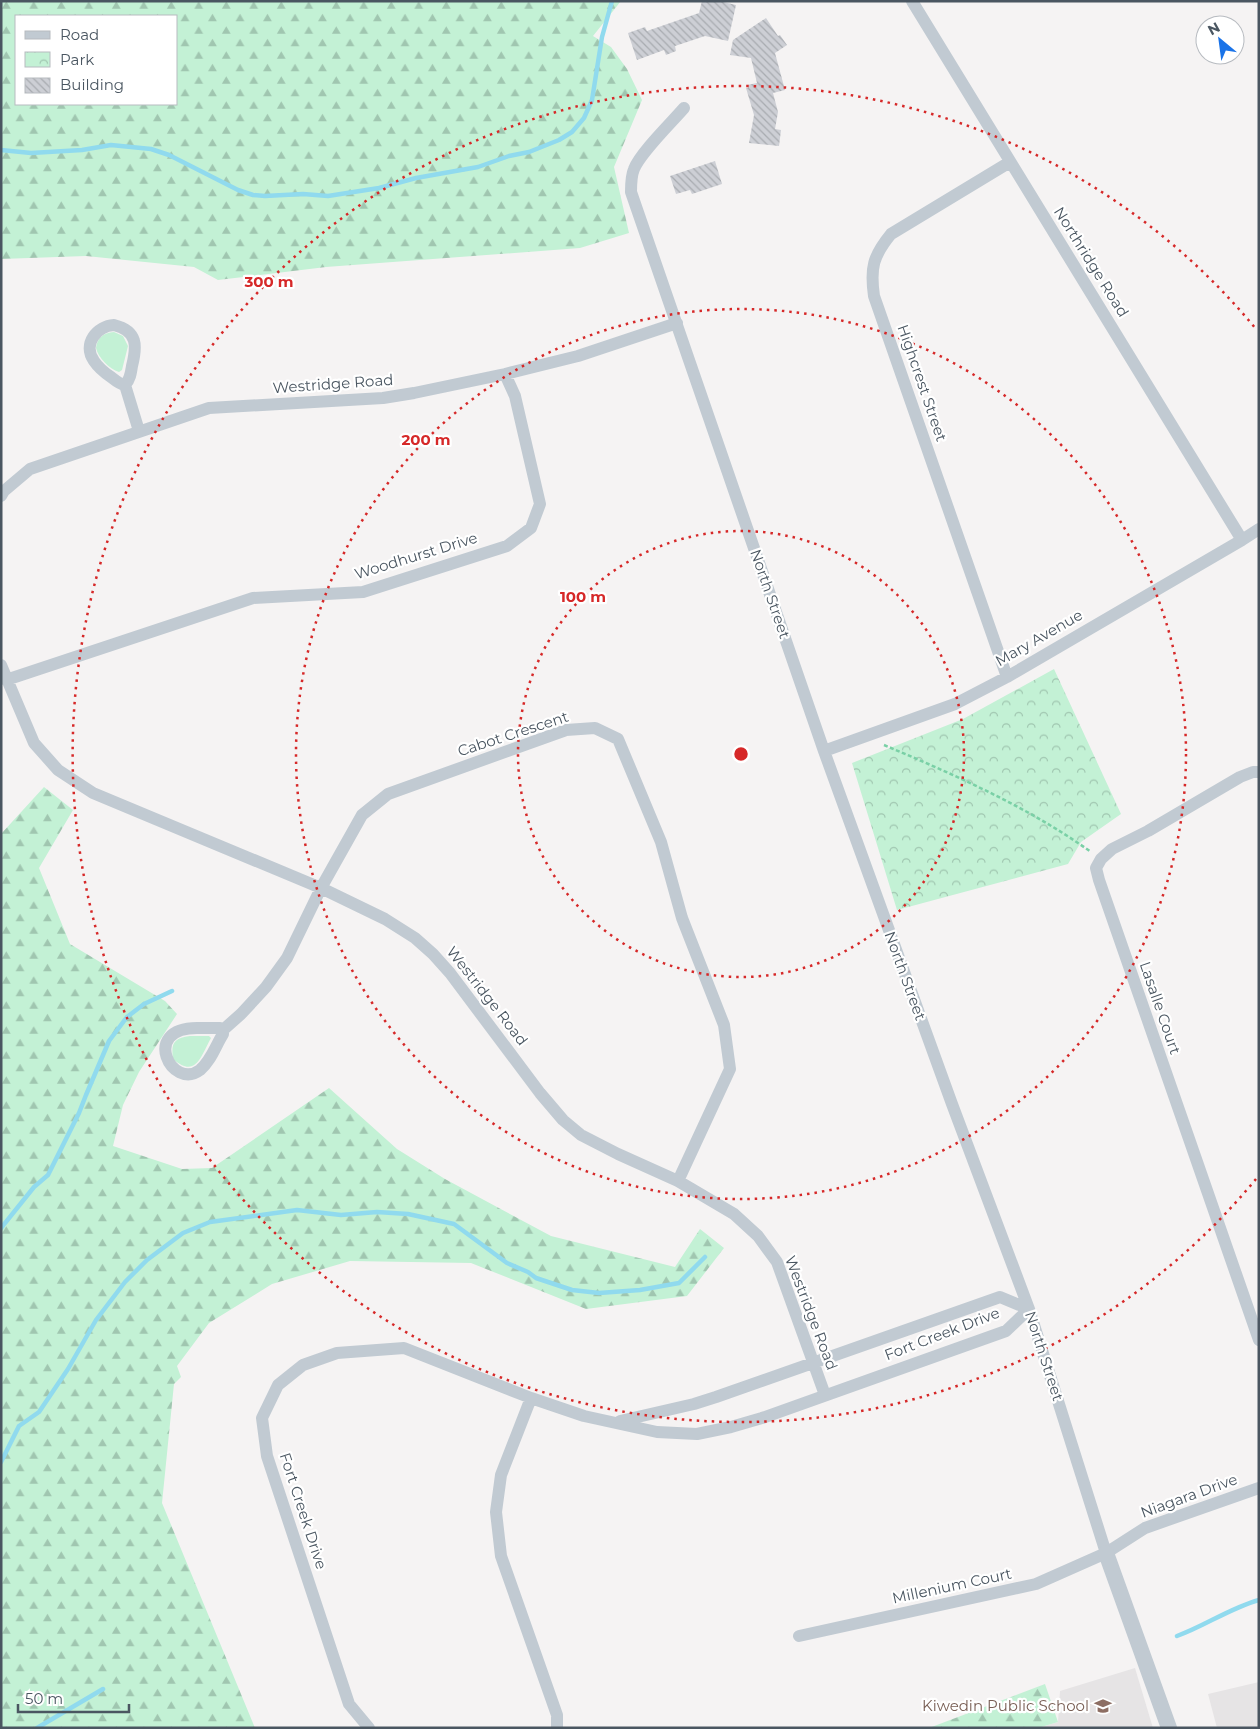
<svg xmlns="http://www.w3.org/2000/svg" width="1260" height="1729" viewBox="0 0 1260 1729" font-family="Montserrat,sans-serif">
<defs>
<pattern id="forest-firs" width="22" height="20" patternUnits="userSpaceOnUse" patternTransform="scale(1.25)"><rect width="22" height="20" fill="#c3f1d5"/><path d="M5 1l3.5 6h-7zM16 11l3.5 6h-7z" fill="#a0c6b0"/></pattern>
<pattern id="park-crowns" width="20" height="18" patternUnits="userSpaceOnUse" patternTransform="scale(1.25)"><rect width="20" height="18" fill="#c3f1d5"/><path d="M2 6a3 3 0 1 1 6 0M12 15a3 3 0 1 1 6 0" fill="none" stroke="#a0c6b0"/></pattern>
<pattern id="building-back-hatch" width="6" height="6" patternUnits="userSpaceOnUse" patternTransform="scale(1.25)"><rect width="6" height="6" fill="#cdcfd5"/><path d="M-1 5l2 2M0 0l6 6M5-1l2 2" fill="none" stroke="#a8abb0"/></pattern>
</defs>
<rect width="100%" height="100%" fill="#f5f3f3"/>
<path fill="#e6e4e5" d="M1135,1668L1153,1728H1038L1058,1722L1060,1691Z
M1259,1682V1728H1217L1208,1694Z"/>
<path fill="#c3f1d5" d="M114,332L123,336L128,346L122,370L119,372C109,369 98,357 96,348C97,338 103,333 114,332Z
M190,1036H209L211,1038C201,1056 196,1079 173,1059C171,1044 173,1038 190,1036Z"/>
<path fill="url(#forest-firs)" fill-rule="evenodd" d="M1,1H621L593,36L611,47L627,69L642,100L614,167L629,233L580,248L326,267L218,280L194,267L86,256L1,259ZM16,16H176V104H16Z
M44,787L73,810L39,868L70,944L165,1001L177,1014L139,1072L123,1105L113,1146L182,1169L212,1168L329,1088L397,1149L445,1179L551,1236L675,1267L700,1229L724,1248L687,1296L586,1309L471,1263L350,1261L272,1284L209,1323L177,1366L181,1377L174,1384L162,1503L255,1728H1V834Z
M1045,1684L1058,1722L1038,1728H929Z"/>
<path fill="url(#park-crowns)" d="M1054,669L1121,814L1081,842L1068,864L897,910L852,763L963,719Z"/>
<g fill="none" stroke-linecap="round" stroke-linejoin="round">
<path stroke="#90daee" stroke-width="4.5" d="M1,150L31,153L82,150L111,145L151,149L169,155L238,190L253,195L265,196L303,194L328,196L379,188L416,178L478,167L509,156L529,152L559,140L572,132L584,118L592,100L602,37L612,1
M1,1228L34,1187L48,1175L79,1113L86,1095L109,1041L127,1017L144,1004L172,991
M1,1462L19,1426L39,1412L68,1369L96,1320L125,1282L147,1260L183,1233L210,1222L297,1210L341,1215L377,1212L408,1214L454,1224L507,1263L528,1272L536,1278L572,1290L599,1293L640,1290L679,1283L705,1257
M1177,1636C1205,1626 1230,1608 1259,1600
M37,1728L103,1689"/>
</g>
<path fill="url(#building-back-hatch)" d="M702,1H719L736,5L728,41L705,36L675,46L676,51L666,55L664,50L637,60L628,33L645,27L647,31L699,13Z
M766,18L778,36L780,35L787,45L775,53L785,90L773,93L778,112L775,129L781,130L779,146L749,143L754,115L746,88H748L747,85L757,83L751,58L730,55L733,40Z
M715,161L722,184L692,194L690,190L676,194L670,176Z"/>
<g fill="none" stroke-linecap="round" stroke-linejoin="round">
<path stroke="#7ad0a6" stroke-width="2.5" stroke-dasharray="4 2.5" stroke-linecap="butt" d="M884,745C955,775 1028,807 1091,852"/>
<path stroke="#c1cad2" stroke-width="12" d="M912,1L1242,540
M684,108C672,122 640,153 634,169C631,176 631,184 631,192L824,751L952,1104L1029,1309L1106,1553
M114,325C138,331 137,346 132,366C131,373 130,380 125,385C119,384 116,381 111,377C105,373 98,367 94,361C82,344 97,326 114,325Z
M125,385L139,431
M1,496L4,491L30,469L209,408L383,398L414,393L505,374L578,356L677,323
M1,665L34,743L58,770L93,793L321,888L385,919L415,938L433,954L450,973L540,1093L563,1120L581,1135L618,1154L678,1181L734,1214L758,1236L777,1262L825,1395
M1007,677L874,296C870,268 873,256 891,234L1010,162
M6,680L253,598L363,592L507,546L531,528L540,504L515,396L505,374
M824,751L955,704L1007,677L1242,540L1259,529
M1259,772H1253L1240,777L1148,831L1112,849L1101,859L1096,868L1099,880L1259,1340
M197,1028H220L223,1030V1034C216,1045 211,1061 200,1070C172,1091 140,1028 197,1028Z
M223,1030L241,1014L266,987L287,958L321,888L362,815L388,794L566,730L595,728L618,739L661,842L682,918L724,1025L730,1069L678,1181
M531,1398L501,1475L496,1512L501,1556L557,1715V1728
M620,1421L694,1404L716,1397L1000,1297L1029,1309
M799,1636L1036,1584L1106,1553L1145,1528L1259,1488
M369,1728L349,1704L267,1456L262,1418L278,1385L303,1365L337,1353L404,1348L531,1398L584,1416L657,1432L697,1434L731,1427L762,1418L1006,1331L1029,1309"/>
<path stroke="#c1cad2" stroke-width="16" d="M1106,1553L1169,1728"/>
</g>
<g fill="none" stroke="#d62828" stroke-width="2.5" stroke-dasharray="2.5 5">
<circle cx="741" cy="754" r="223"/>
<circle cx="741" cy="754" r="445"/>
<path d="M1256 1179A668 668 0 1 1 1256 329"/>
</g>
<defs>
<g id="school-bare" transform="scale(1.35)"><path d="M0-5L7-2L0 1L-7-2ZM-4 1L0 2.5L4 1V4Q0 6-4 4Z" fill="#8d6e63" stroke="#fff" stroke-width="2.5" paint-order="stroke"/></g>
</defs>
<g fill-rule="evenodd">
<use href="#school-bare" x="1103" y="1706"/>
</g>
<g text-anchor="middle" stroke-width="4.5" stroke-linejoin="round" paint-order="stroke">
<g font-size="15" fill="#4a5661" stroke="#fff">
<text transform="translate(1091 262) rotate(58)" y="5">Northridge Road</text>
<text transform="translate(922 383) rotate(71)" y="5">Highcrest Street</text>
<text transform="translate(333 384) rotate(-4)" y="5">Westridge Road</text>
<text transform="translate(416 556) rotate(-17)" y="5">Woodhurst Drive</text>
<text transform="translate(770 594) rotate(71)" y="5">North Street</text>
<text transform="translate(1039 638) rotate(-30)" y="5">Mary Avenue</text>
<text transform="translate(513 734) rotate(-18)" y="5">Cabot Crescent</text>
<text transform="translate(905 976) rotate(70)" y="5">North Street</text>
<text transform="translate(487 996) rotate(52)" y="5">Westridge Road</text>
<text transform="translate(1160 1008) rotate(71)" y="5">Lasalle Court</text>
<text transform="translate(811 1313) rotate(69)" y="5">Westridge Road</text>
<text transform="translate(942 1334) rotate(-21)" y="5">Fort Creek Drive</text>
<text transform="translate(1044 1356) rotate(72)" y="5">North Street</text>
<text transform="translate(1189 1496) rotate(-20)" y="5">Niagara Drive</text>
<text transform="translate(303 1511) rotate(72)" y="5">Fort Creek Drive</text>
<text transform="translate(952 1586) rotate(-12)" y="5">Millenium Court</text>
</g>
<g font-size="15" fill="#785e54" stroke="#fff" text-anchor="end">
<text x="1089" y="1711">Kiwedin Public School</text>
</g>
</g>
<circle cx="741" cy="754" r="8" fill="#d62828" stroke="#fff" stroke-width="2.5"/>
<g font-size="15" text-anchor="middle" font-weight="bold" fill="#d62828" stroke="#fff" stroke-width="4.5" stroke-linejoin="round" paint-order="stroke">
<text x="269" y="287">300 m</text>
<text x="426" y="445">200 m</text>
<text x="583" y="602">100 m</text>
</g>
<rect width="1260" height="1729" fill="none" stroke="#4a5661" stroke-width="5"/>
<rect x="15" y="15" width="162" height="90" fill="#ffffff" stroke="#b7bbc0"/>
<rect x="25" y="31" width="25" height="8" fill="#c1cad2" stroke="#b7bbc0"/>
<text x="60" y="40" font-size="15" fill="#4a5661">Road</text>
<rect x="25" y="52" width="25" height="15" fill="url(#park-crowns)" stroke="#b7bbc0"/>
<text x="60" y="65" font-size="15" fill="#4a5661">Park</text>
<rect x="25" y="78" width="25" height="15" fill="url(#building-back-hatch)" stroke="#b7bbc0"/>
<text x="60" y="90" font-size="15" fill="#4a5661">Building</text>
<g transform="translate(1220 40) rotate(331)"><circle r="24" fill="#ffffff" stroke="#b7bbc0"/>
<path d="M0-4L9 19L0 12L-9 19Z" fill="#1a73e8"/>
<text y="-8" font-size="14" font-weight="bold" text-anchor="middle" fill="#4a5661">N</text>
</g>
<path d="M18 1704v8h111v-8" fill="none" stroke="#4a5661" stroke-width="2.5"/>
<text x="25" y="1704" font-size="15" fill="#4a5661" stroke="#ffffff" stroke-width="4" paint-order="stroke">50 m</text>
</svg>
